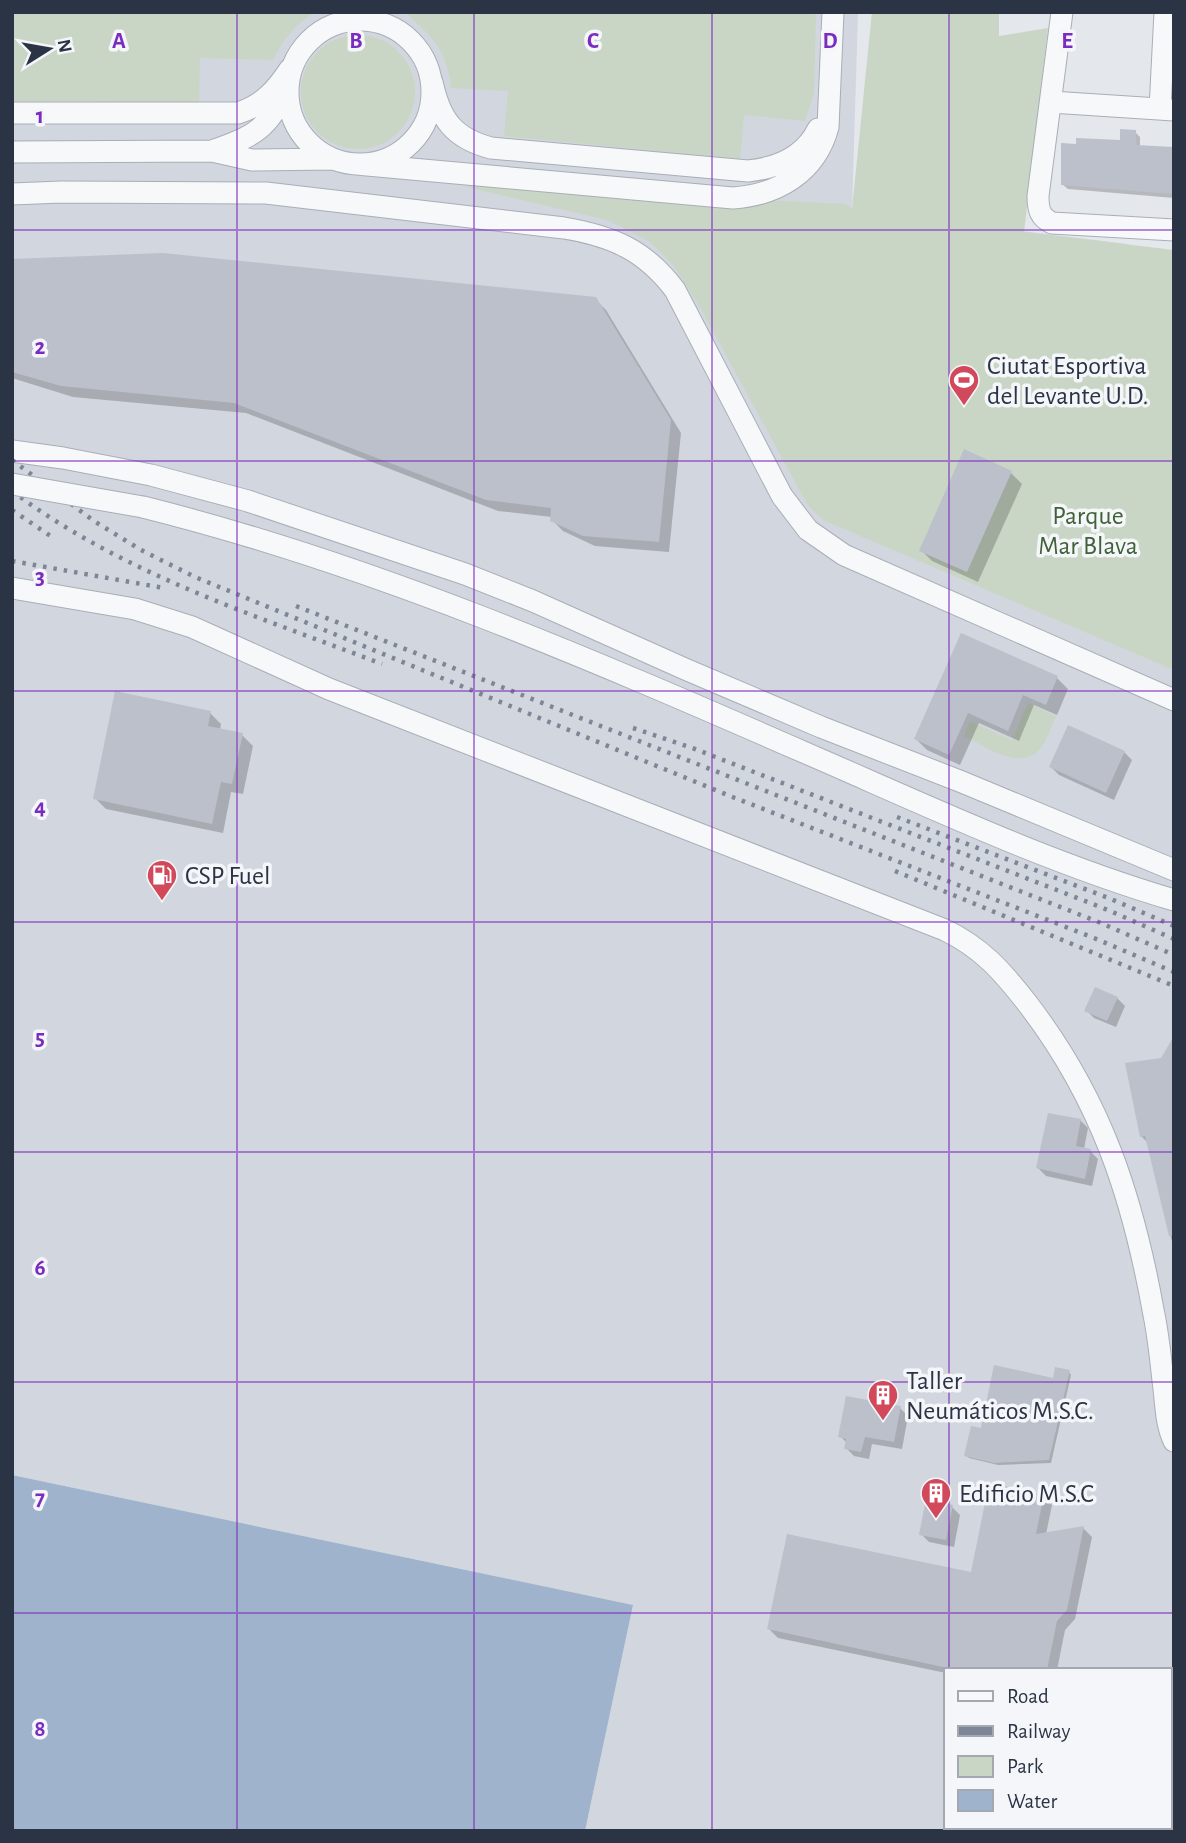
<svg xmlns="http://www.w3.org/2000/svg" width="1186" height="1843" viewBox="0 0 1186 1843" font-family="'Alegreya Sans',sans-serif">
<rect width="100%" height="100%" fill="#e4e7ec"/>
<path fill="#d2d6de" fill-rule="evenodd" d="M12,12H858L852,210L1128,244L1174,663V1831H585L633,1605L12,1475ZM946,1670H1170V1827H946Z"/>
<path fill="#c9d6c5" d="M12,12H315C295,25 284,38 273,60L200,58L199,102L12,101Z
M405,12H816L814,93L805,121L744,115L740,159L504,136L508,91L451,88C447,49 432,37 405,12Z
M872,12H999V36L1048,28L1024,232L1174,250V670L823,520L807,504L701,309L674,266L649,241L607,220L462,186L846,204L852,209Z
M301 92a57 57 0 1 1 114 0a57 57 0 1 1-114 0Z
M1028,703L1056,716C1051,727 1047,741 1039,750C1020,772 983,745 964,736L970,721L1012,740Z"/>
<path fill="#9fb4cc" d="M12,1475L633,1605L585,1831H12Z"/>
<path fill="#0003" d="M1135,132L1140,137V147L1174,149V198L1068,189L1062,184Z
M12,261L595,299L606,310L681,433L669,552L595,546L563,531L552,520V517L498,511L246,413L73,397L12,378Z
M965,452L1011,473L1022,484L978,582L932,561L921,550Z
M962,635L1057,678L1068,689L1057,715L1034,705L1019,741L979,723L960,765L927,750L916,739Z
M210,713L221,724L220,730L242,735L253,746L243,794L231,792L223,833L106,809L95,798Z
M1124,752L1132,760L1114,800L1059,775L1051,767Z
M1117,998L1125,1006L1116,1027L1094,1018L1086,1010Z
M1174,1040V1250L1149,1144L1141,1136L1162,1060Z
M1080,1120L1088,1128L1084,1149L1090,1151L1098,1159L1092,1186L1046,1176L1038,1168Z
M1069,1372L1071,1375L1051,1463L998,1465L969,1458L966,1455L983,1430Z
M900,1408L908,1416L902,1449L872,1444L869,1459L854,1456L846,1448L847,1443L840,1436Z
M1043,1496L1052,1505L1046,1534L1083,1528L1092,1537L1075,1619L1065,1630L1057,1670H946V1673L778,1638L769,1629L972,1574Z
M952,1507L960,1515L954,1547L929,1542L921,1534Z"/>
<path fill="#bbc0ca" d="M1120,129L1136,130V145L1174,147L1172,194L1061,185V143L1076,144V138L1120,140Z
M163,253L596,297L671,420L659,542L583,536L550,521L551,508L486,500L234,403L61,386L12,372V259Z
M964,449L1012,471L967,572L919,551Z
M961,633L1058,676L1046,705L1023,695L1008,731L968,713L949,755L914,739Z
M115,691L211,711L208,726L243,733L232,784L221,782L212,824L93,799Z
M1068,725L1125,751L1106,793L1049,767Z
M1095,987L1118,997L1107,1021L1084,1011Z
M1174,1036V1235L1169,1236L1145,1136L1140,1137L1125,1063L1161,1058Z
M1048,1113L1081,1119L1076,1146L1091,1149L1085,1179L1036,1168Z
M994,1365L1053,1378L1055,1367L1070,1370L1049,1460L994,1463L964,1456L971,1426L981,1428Z
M846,1396L901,1406L894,1442L865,1437L861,1452L844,1449L846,1439L838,1437Z
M989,1483L1044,1495L1036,1534L1084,1526L1067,1610L1057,1621L1047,1670H957L767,1629L787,1534L971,1572Z
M926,1499L953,1505L946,1540L919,1535Z"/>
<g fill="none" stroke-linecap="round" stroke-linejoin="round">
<g stroke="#a9aeb7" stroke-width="23">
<path id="minor" d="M1062,12L1038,196C1038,210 1040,217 1052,223L1174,230
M288 92a72 72 0 1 1 144 0a72 72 0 1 1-144 0Z
M432,82C440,119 453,138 491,148L748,171C777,168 805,156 818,129
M1051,102L1174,110
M1160,109L1165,12
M12,113H238C263,105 276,90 290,69
M212,151C255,136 268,129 288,87
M12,152L212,151L252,160L332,159
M356,164L733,198C778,195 816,172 828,127L833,12
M12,194L61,192L266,193L564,228C612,236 645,250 675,290L782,496L808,530L844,555L1174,700
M12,451L63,458L151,475L248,501L465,574L533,601L685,669L821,727L962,782L1174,870
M143,507C372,564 593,660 808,754C928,806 1048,863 1174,900
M12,588L135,609L192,627L329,689L945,930C982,948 1002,971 1027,1003C1101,1099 1133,1197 1154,1315C1159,1339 1161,1364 1164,1389C1166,1406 1166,1424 1174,1441"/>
</g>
<use href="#minor" stroke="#f7f8fa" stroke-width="21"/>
<path stroke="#7d8696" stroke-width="4.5" stroke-dasharray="3.5 7" stroke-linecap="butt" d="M12,460L94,521L141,550L195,577L730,796L1094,938L1174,972
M12,491C123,574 254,615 382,664
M12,510L52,537
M12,561L164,588
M296,606L1101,923L1174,955
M633,728L695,749L1108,910L1174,939
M897,817L1111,899L1174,926
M895,871L1174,986"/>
<g stroke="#a9aeb7" stroke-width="23" stroke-linecap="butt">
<path id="minor-bridge" d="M12,484L143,507"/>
</g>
<use href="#minor-bridge" stroke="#f7f8fa" stroke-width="21"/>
</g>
<path fill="none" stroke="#7b2cbf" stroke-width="2" stroke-opacity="0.55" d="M237,12V1831M474,12V1831M712,12V1831M949,12V1670M12,230H1174M12,461H1174M12,691H1174M12,922H1174M12,1152H1174M12,1382H1174M12,1613H1174M949,1827V1831"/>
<defs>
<g id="stadium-pin" transform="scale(1.575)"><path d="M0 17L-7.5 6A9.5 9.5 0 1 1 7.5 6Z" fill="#d1495b" stroke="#f4f6f9"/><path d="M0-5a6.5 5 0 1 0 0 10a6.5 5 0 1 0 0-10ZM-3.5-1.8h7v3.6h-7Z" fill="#fff"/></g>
<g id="fuel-pin" transform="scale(1.575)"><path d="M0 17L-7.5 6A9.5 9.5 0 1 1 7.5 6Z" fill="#d1495b" stroke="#f4f6f9"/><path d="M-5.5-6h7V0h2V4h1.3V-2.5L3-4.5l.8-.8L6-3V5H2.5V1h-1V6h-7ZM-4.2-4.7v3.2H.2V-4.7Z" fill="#fff"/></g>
<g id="building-pin" transform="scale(1.575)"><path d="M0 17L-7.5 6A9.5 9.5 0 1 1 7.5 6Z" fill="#d1495b" stroke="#f4f6f9"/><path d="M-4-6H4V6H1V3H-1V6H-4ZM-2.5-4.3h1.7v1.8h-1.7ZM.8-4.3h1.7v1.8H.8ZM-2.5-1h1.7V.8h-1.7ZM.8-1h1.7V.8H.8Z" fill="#fff"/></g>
</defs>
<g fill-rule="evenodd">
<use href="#stadium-pin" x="964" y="380"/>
<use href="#fuel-pin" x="162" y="875"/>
<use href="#building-pin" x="883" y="1395"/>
<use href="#building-pin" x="936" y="1493"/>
</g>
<g text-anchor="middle" stroke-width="7" stroke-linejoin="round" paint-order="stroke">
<g font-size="26" fill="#2b3445" stroke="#f4f6f9" text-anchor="start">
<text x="987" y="374">Ciutat Esportiva<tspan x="987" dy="30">del Levante U.D.</tspan></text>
<text x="185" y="884">CSP Fuel</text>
<text x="906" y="1389">Taller<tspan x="906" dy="30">Neumáticos M.S.C.</tspan></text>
<text x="959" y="1502">Edificio M.S.C</text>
</g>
<g font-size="26" fill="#3f6138" stroke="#f4f6f9">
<text x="1088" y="524">Parque<tspan x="1088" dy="30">Mar Blava</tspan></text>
</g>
</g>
<g font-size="23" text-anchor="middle" font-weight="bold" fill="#7b2cbf" stroke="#f4f6f9" stroke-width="7" stroke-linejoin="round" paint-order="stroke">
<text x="119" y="48">A</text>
<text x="356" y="48">B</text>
<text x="593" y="48">C</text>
<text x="830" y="48">D</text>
<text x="1067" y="48">E</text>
<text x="40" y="123">1</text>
<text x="40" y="354">2</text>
<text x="40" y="584">3</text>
<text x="40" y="814">4</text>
<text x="40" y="1045">5</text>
<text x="40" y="1275">6</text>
<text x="40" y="1505">7</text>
<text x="40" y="1736">8</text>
</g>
<rect width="1186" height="1843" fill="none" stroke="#2b3445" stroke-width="28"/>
<rect x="944" y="1668" width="228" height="161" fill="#f4f6f9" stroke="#a4a8b1" stroke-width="2"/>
<rect x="958" y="1691" width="35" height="10" fill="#f7f8fa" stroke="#a4a8b1" stroke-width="2"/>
<text x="1007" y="1703" font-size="21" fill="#2b3445">Road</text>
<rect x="958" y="1726" width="35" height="10" fill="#7d8696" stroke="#a4a8b1" stroke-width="2"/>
<text x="1007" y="1738" font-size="21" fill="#2b3445">Railway</text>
<rect x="958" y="1756" width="35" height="21" fill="#c9d6c5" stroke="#a4a8b1" stroke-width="2"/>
<text x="1007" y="1773" font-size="21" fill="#2b3445">Park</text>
<rect x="958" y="1790" width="35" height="21" fill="#9fb4cc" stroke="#a4a8b1" stroke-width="2"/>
<text x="1007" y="1808" font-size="21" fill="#2b3445">Water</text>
<g transform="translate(49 49) rotate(79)" stroke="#f4f6f9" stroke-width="5" paint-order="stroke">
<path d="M0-5L12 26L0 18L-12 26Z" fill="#2b3445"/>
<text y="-10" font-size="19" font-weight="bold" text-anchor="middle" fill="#2b3445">N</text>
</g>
</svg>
